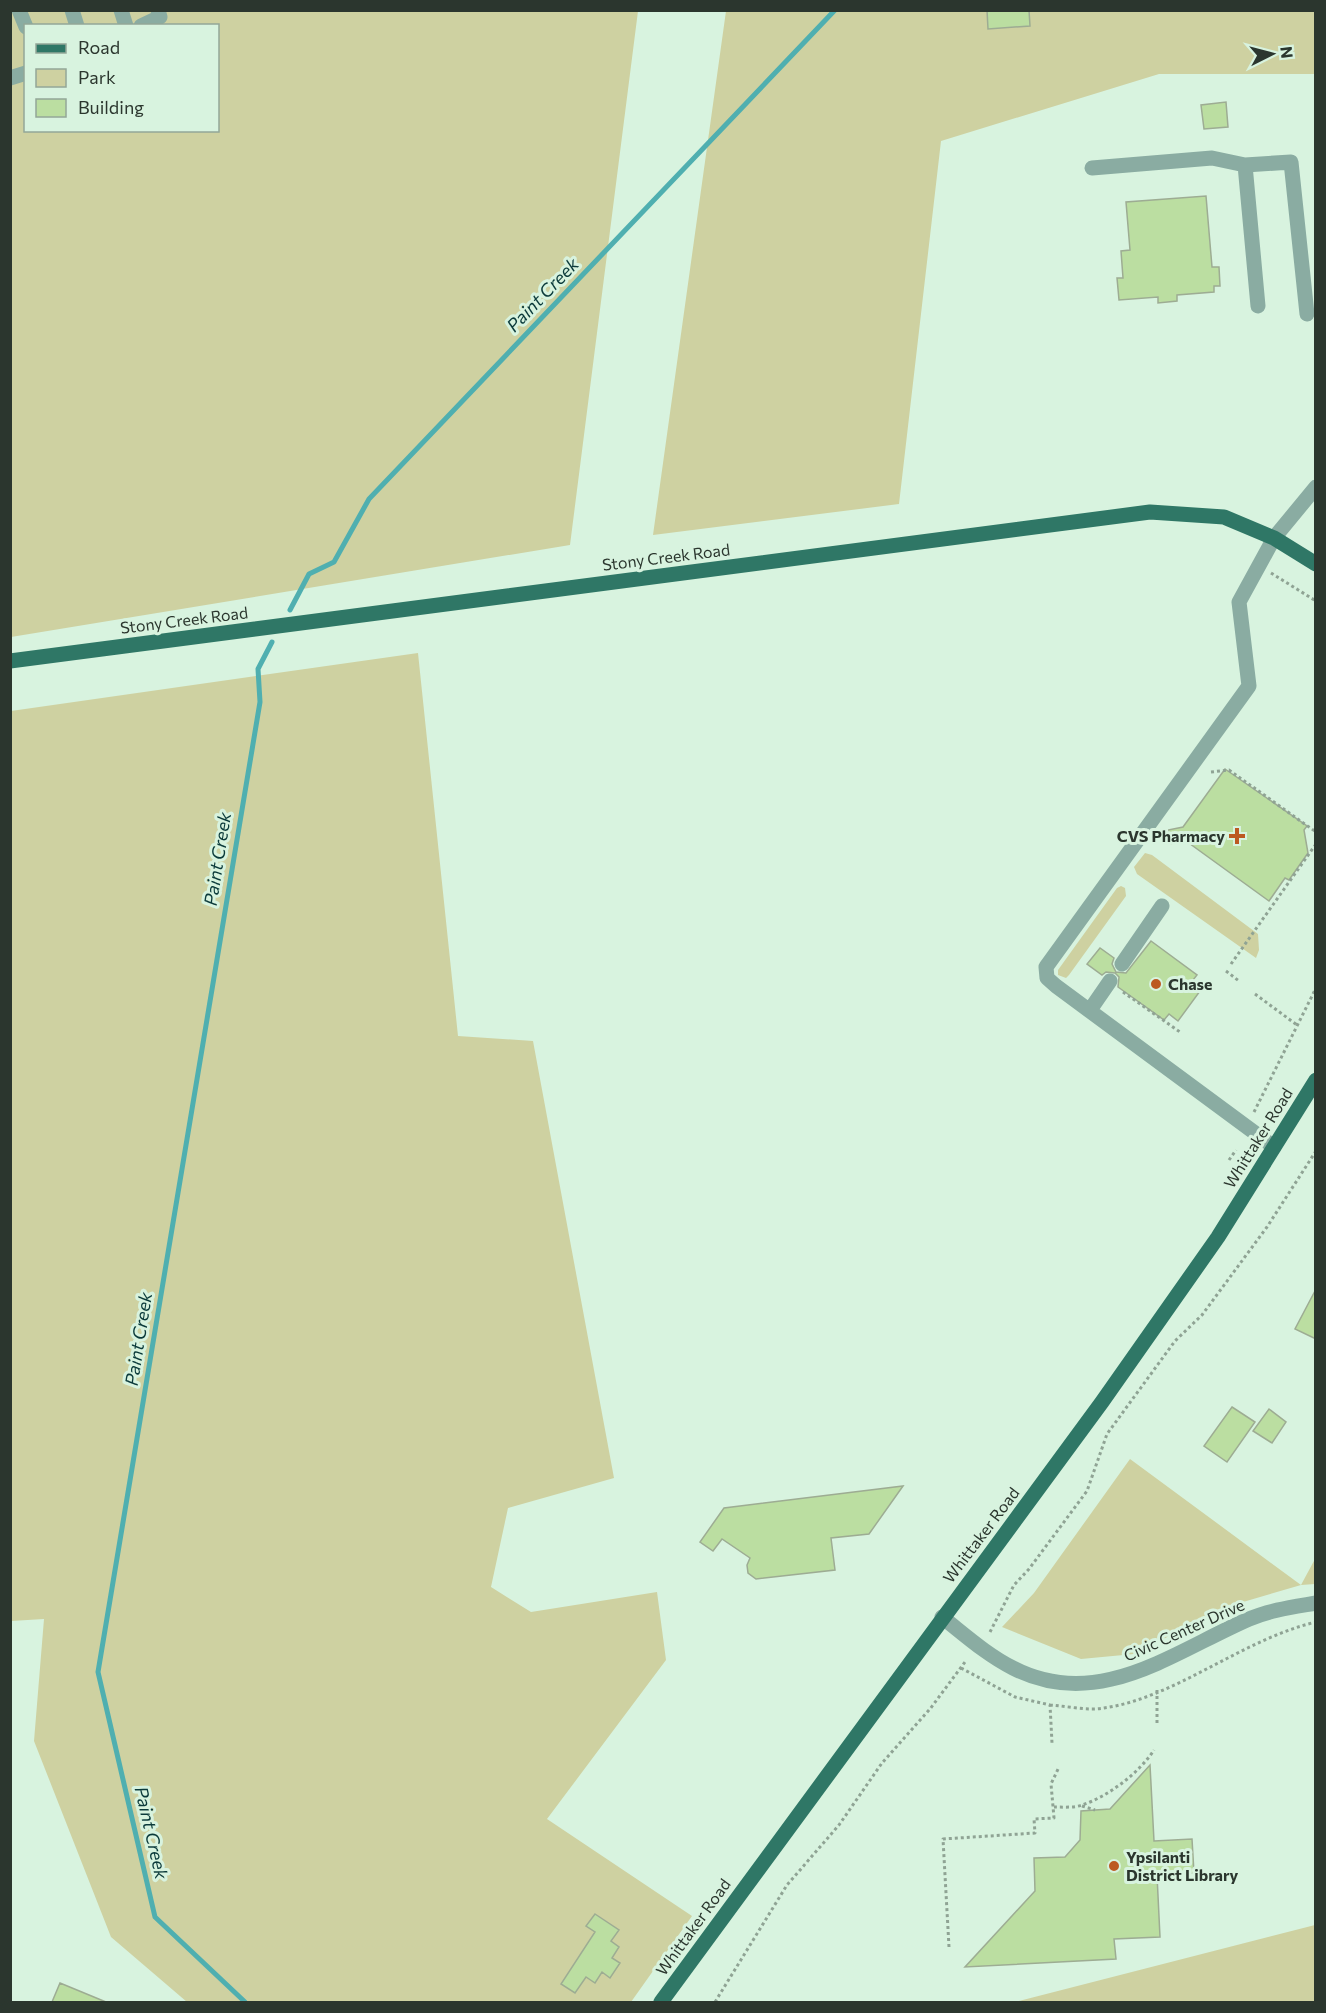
<svg xmlns="http://www.w3.org/2000/svg" width="1326" height="2013" viewBox="0 0 1326 2013" font-family="Commissioner,sans-serif">
<rect width="100%" height="100%" fill="#d8f3df"/>
<path fill="#ced1a1" fill-rule="evenodd" d="M11,11H638L570,545L11,637ZM26,26H218V130H26Z
M726,11H1315V74H1159L941,141L899,504L653,535Z
M418,653L458,1036L533,1041L614,1478L508,1508L491,1587L531,1612L657,1592L666,1660L547,1819L692,1916L631,2002H187L111,1937L34,1741L44,1619L11,1621V711Z
M1145,853L1152,855L1258,934L1259,950L1256,958L1137,874L1134,867Z
M1121,886L1125,888L1126,896L1069,975L1066,978L1058,975V970L1117,888Z
M1130,1459L1301,1585L1315,1559V1584L1301,1585L1226,1607L1134,1654L1081,1659L1002,1627L1034,1593Z
M1315,1925V2002H1015Z"/>
<g fill="none" stroke-linecap="round" stroke-linejoin="round">
<path stroke="#4fafb0" stroke-width="5" d="M290,610L309,574L334,562L369,499L835,10
M245,2002L155,1917L98,1672L260,702L258,669L272,642"/>
</g>
<path fill="#bbdea1" stroke="#9dac93" stroke-width="1.5" d="M987,10H1029L1030,26L988,29Z
M1226,102L1228,127L1204,129L1201,105Z
M1206,196L1212,267H1219L1220,286H1214V292L1177,295V301L1158,303V297L1119,300L1117,278H1123L1121,251L1130,250L1126,202Z
M1225,769L1307,826L1304,830L1308,853L1289,880L1285,878L1269,901L1186,841L1171,844L1168,830L1183,827Z
M1151,941L1197,975L1193,980L1203,987L1178,1021L1169,1014L1164,1020L1118,987L1119,977L1115,973L1106,972L1102,975L1087,964L1100,948L1114,958L1112,964L1116,972L1126,973Z
M1316,1289V1339L1295,1329Z
M1232,1407L1255,1422L1227,1462L1204,1446Z
M1269,1409L1286,1422L1272,1443L1253,1431Z
M903,1486L869,1534L831,1538L835,1570L756,1579L748,1573L747,1565L750,1558L722,1539L713,1551L700,1542L724,1508Z
M1150,1765L1154,1841L1192,1839L1194,1873L1157,1875L1160,1937L1114,1939L1116,1959L965,1967L1035,1891L1034,1858L1065,1857L1080,1840L1081,1811L1110,1809Z
M595,1914L619,1930L611,1941L619,1947L612,1958L620,1963L610,1978L602,1972L595,1983L586,1977L575,1993L561,1984L595,1932L586,1926Z
M60,1983L106,2002H52Z"/>
<g fill="none" stroke-linecap="round" stroke-linejoin="round">
<path stroke="#8fa394" stroke-width="3" stroke-dasharray="3 3" stroke-linecap="butt" d="M1271,573L1316,601
M1211,772L1229,770L1316,832
M1231,964L1316,844
M1226,971L1239,981
M1123,992L1180,1032
M1255,994L1297,1025
M1254,1112L1316,988
M1229,1160L1236,1150
M990,1632L1014,1585L1029,1569L1087,1491L1107,1434L1175,1341L1202,1315L1267,1227L1316,1151
M961,1668L1015,1697L1050,1705L1052,1743
M1050,1705C1067,1706 1087,1711 1104,1708C1175,1698 1243,1639 1316,1622
M1157,1723V1690
M1082,1806L1095,1810
M1054,1807C1063,1807 1074,1808 1082,1805C1109,1796 1139,1773 1154,1750
M949,1947L943,1839L1035,1833L1034,1819L1054,1818L1051,1784L1059,1767
M715,2002L787,1885L839,1825L882,1763L930,1709L965,1662"/>
<path stroke="#8aaca2" stroke-width="15" d="M19,10L26,27
M72,10L77,26
M121,10L126,26
M141,26L160,17L158,10
M10,78L26,73
M1245,165L1258,306
M1092,168L1212,158L1245,165L1291,162L1307,314
M1122,964L1162,906
M1090,1010L1110,981
M1274,1147L1056,986L1047,978L1046,967L1249,686L1239,602L1274,538L1316,487
M942,1617C965,1635 987,1655 1013,1668C1098,1712 1173,1652 1249,1619C1270,1610 1293,1607 1316,1603"/>
<path stroke="#2f7766" stroke-width="15" d="M10,661L1150,512L1224,517L1274,538L1316,564
M661,2002L1102,1402L1218,1237L1316,1080"/>
</g>
<g fill="#bc5921" stroke="#d8f3df" stroke-width="2">
<path d="M1234 827h6v6h6v6h-6v6h-6v-6h-6v-6h6z"/>
<circle cx="1156" cy="984" r="6"/>
<circle cx="1114" cy="1866" r="6"/>
</g>
<g text-anchor="middle" stroke-width="6" stroke-linejoin="round" paint-order="stroke">
<g font-size="16" fill="#2b362e" stroke="#d8f3df">
<text transform="translate(666 557) rotate(-7)" y="6">Stony Creek Road</text>
<text transform="translate(184 620) rotate(-7)" y="6">Stony Creek Road</text>
<text transform="translate(1258 1138) rotate(-58)" y="6">Whittaker Road</text>
<text transform="translate(981 1535) rotate(-53)" y="6">Whittaker Road</text>
<text transform="translate(1184 1630) rotate(-24)" y="6">Civic Center Drive</text>
<text transform="translate(693 1927) rotate(-54)" y="6">Whittaker Road</text>
</g>
<g font-size="16" font-weight="bold" fill="#2b362e" stroke="#d8f3df" text-anchor="start">
<text x="1225" y="842" text-anchor="end">CVS Pharmacy</text>
<text x="1168" y="990">Chase</text>
<text x="1126" y="1863">Ypsilanti<tspan x="1126" dy="18">District Library</tspan></text>
</g>
<g font-size="18" font-style="italic" fill="#0b3a3a" stroke="#d8f3df">
<text transform="translate(543 295) rotate(-46)" y="6">Paint Creek</text>
<text transform="translate(218 859) rotate(-81)" y="6">Paint Creek</text>
<text transform="translate(139 1339) rotate(-81)" y="6">Paint Creek</text>
<text transform="translate(151 1833) rotate(77)" y="6">Paint Creek</text>
</g>
</g>
<rect width="1326" height="2013" fill="none" stroke="#2b362e" stroke-width="24"/>
<rect x="24" y="24" width="195" height="108" fill="#d8f3df" stroke="#93a798" stroke-width="1.5"/>
<rect x="36" y="44" width="30" height="9" fill="#2f7766" stroke="#93a798" stroke-width="1.5"/>
<text x="78" y="54" font-size="18" fill="#2b362e">Road</text>
<rect x="36" y="69" width="30" height="18" fill="#ced1a1" stroke="#93a798" stroke-width="1.5"/>
<text x="78" y="84" font-size="18" fill="#2b362e">Park</text>
<rect x="36" y="99" width="30" height="18" fill="#bbdea1" stroke="#93a798" stroke-width="1.5"/>
<text x="78" y="114" font-size="18" fill="#2b362e">Building</text>
<g transform="translate(1272 54) rotate(84)" stroke="#d8f3df" stroke-width="4.5" paint-order="stroke">
<path d="M0-4.5L10 22L0 15L-10 22Z" fill="#2b362e"/>
<text y="-9" font-size="16" font-weight="bold" text-anchor="middle" fill="#2b362e">N</text>
</g>
</svg>
